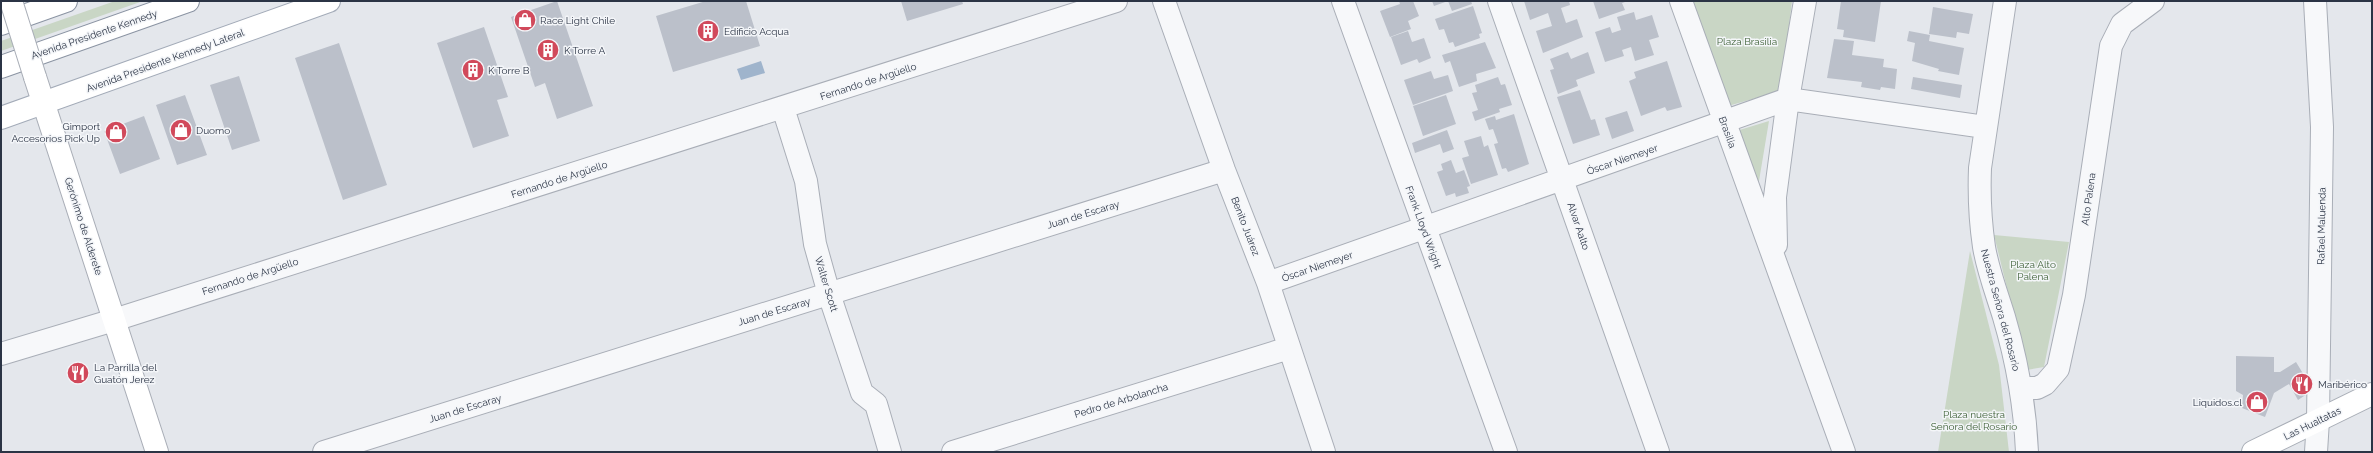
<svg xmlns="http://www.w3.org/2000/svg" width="2373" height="453" viewBox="0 0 2373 453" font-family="Raleway,sans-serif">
<rect width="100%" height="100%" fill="#e4e7ec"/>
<path fill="#c9d6c5" d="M115,1H143L1,51V41Z
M1689,1H1792L1781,91L1728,106Z
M1769,121L1757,193L1733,132Z
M1994,235L2069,242L2044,367L2027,370Z
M1970,251L1999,365L2009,452H1938Z"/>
<path fill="#9fb4cc" d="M761,61L765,73L741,80L737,69Z"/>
<path fill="#bbc0ca" d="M557,1L593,106L557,119L545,83L535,87L511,17Z
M706,1H746L760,46L673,72L656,16Z
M901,1H962L963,4L907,21Z
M1399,1H1413L1419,16L1408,21L1411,29L1390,37L1380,11L1400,4Z
M1432,1H1471L1472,4L1452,11L1448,1L1434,6Z
M1524,1H1569L1570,5L1561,8L1566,23L1577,19L1583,37L1543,53L1536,31L1552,26L1548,13L1530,20Z
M1593,1H1628L1622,3L1625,10L1599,19Z
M1841,1H1881L1875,42L1843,37L1844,30L1837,29Z
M1473,6L1482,33L1479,34L1480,38L1455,47L1453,42L1449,43L1444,29L1439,30L1435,19Z
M1933,7L1973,14L1969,34L1957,32L1956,38L1929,34Z
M1634,12L1636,20L1652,15L1659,37L1649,40L1654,55L1635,61L1631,47L1622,50L1624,56L1605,62L1595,32L1610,27L1612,33L1621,30L1617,17Z
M484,27L508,97L497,100L509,136L473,148L437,43Z
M1408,31L1412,42L1424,38L1431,58L1419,63L1417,59L1401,65L1391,37Z
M1909,31L1930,35L1929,41L1964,48L1959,75L1938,71L1939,69L1912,61L1915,43L1907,41Z
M1834,39L1854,41L1852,55L1884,59L1883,67L1897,69L1895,89L1881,87L1880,90L1861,87L1862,82L1827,78Z
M1485,42L1496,68L1476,74L1477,81L1459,87L1450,61L1445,63L1442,55Z
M339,43L387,185L343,200L295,58Z
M1568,52L1571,59L1588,52L1595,73L1576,80L1578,86L1558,94L1550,70L1554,69L1550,59Z
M1667,61L1682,107L1667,111L1665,107L1641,116L1629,81L1636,78L1634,72Z
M1431,71L1434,79L1448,75L1453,91L1413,105L1404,80Z
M239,76L260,141L232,150L210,85Z
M1498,77L1501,85L1505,84L1512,105L1499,109L1500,112L1475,121L1472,112L1478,110L1472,93L1477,92L1475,85Z
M1913,77L1962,85L1960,98L1911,89Z
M1580,90L1591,120L1595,119L1600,135L1573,144L1557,97Z
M185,95L207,155L177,165L156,105Z
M1446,95L1456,124L1423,136L1413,106Z
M1627,111L1634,131L1612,139L1605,118Z
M1514,114L1529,164L1508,172L1506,168L1502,169L1494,144L1498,143L1493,129L1489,130L1485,119L1495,116L1496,120Z
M144,116L160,159L120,174L104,131Z
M1447,130L1454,149L1443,153L1440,144L1415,153L1412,143Z
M1481,136L1484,147L1488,145L1498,175L1471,184L1462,158L1469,156L1464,141Z
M1451,160L1456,173L1464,170L1470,186L1467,187L1469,193L1456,197L1455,193L1446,196L1437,172L1443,170L1441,164Z
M2236,356L2274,357V372H2280L2296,362L2313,390L2298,400L2289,384L2274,393L2265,417L2242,408L2243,395L2236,391Z"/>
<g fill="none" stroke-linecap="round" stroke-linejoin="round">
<g stroke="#a9aeb7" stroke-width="24">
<path id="street" d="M1164,1L1224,170L1268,283L1324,452
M1343,1L1506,452
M1499,1L1658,452
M1681,1L1844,452
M2005,1L1980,168C1979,194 1980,220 1984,247C1988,271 1997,294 2004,317C2017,361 2025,406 2027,452
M2315,1L2322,127L2318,420L2316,452
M783,108L806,181L815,244L829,294L862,393L876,404L890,452
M1776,245L1775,197L1788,99L1805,1
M1268,283L1788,99L1985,127
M1,354L114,320L1116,1
M2021,388H2037L2045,384L2058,369L2074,295L2111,46L2122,24L2153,1
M324,452L1224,170
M953,452L1289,348"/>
</g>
<g stroke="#a9aeb7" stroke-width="24">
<path id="secondary" d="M35,77L157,452
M2253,452L2372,394"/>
</g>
<g stroke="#a3abb8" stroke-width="24">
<path id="primary" d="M1,118L329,1"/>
</g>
<g stroke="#8b94a3" stroke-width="24">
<path id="highway" d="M1,24L66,1
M1,67L188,1"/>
</g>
<use href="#street" stroke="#f7f8fa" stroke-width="22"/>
<use href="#secondary" stroke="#fff" stroke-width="22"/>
<use href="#primary" stroke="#fff" stroke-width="22"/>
<use href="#highway" stroke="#fff" stroke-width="22"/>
<g stroke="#a9aeb7" stroke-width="24" stroke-linecap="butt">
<path id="secondary-bridge" d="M11,1L35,77"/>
</g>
<use href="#secondary-bridge" stroke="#fff" stroke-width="22"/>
</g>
<defs>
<g id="shop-disc" transform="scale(1.15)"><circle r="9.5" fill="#d1495b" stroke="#f4f6f9"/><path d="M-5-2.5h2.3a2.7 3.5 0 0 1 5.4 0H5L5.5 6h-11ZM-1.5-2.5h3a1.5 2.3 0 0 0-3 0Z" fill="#fff"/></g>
<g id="building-disc" transform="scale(1.15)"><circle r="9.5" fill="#d1495b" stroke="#f4f6f9"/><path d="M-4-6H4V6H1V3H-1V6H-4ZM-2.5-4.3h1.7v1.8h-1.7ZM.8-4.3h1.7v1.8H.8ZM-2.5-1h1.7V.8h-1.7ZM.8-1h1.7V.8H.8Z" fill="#fff"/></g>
<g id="restaurant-disc" transform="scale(1.15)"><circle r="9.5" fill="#d1495b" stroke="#f4f6f9"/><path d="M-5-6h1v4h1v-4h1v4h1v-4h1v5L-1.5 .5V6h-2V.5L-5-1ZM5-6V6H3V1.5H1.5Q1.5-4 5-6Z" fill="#fff"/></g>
</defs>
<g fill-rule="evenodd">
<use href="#shop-disc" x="525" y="20"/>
<use href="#building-disc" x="708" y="31"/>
<use href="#building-disc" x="548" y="50"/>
<use href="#building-disc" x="473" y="70"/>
<use href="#shop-disc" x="181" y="130"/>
<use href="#shop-disc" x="116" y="132"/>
<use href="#restaurant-disc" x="78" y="373"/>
<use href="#restaurant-disc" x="2302" y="384"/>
<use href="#shop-disc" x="2257" y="402"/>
</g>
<g text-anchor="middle" stroke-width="3" stroke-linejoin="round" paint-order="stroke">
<g font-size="10" fill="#2b3445" stroke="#f4f6f9" text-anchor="start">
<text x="540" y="24">Race Light Chile</text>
<text x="724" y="35">Edificio Acqua</text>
<text x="564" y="54">K Torre A</text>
<text x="488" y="74">K Torre B</text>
<text x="100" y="130" text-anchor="end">Gimport<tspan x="100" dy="12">Accesorios Pick Up</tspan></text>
<text x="196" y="134">Duomo</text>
<text x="94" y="371">La Parrilla del<tspan x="94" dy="12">Guatón Jerez</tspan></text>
<text x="2318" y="388">Maribérico</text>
<text x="2242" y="406" text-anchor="end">Liquidos.cl</text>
</g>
<g font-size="10" fill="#2b3445" stroke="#f4f6f9">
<text transform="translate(94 34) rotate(-19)" y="4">Avenida Presidente Kennedy</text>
<text transform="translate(165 60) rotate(-20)" y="4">Avenida Presidente Kennedy Lateral</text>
<text transform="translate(868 81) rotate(-18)" y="4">Fernando de Argüello</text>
<text transform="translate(1728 132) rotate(70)" y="4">Brasilia</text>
<text transform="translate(1622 159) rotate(-19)" y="4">Óscar Niemeyer</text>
<text transform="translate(559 179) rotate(-18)" y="4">Fernando de Argüello</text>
<text transform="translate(2088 199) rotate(-82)" y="4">Alto Palena</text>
<text transform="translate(1083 214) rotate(-17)" y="4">Juan de Escaray</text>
<text transform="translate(84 226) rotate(72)" y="4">Gerónimo de Alderete</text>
<text transform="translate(1246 226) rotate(69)" y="4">Benito Juárez</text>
<text transform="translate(1579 226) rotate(71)" y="4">Alvar Aalto</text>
<text transform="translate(2321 226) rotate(-89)" y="4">Rafael Maluenda</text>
<text transform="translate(1424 227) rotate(70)" y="4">Frank Lloyd Wright</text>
<text transform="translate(1317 266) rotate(-19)" y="4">Óscar Niemeyer</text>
<text transform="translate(250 276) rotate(-18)" y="4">Fernando de Argüello</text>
<text transform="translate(827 284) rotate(73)" y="4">Walter Scott</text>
<text transform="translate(2001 310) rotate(75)" y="4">Nuestra Señora del Rosario</text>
<text transform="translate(774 311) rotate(-17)" y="4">Juan de Escaray</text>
<text transform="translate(1121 400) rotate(-17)" y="4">Pedro de Arbolancha</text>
<text transform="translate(465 408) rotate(-17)" y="4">Juan de Escaray</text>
<text transform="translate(2312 423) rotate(-26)" y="4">Las Hualtatas</text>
</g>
<g font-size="10" fill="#3f6138" stroke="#f4f6f9">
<text x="1747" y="45">Plaza Brasilia</text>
<text x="2033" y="268">Plaza Alto<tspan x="2033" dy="12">Palena</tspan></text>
<text x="1974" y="418">Plaza nuestra<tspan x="1974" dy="12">Señora del Rosario</tspan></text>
</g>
</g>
<rect width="2373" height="453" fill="none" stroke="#2b3445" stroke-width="4"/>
</svg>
